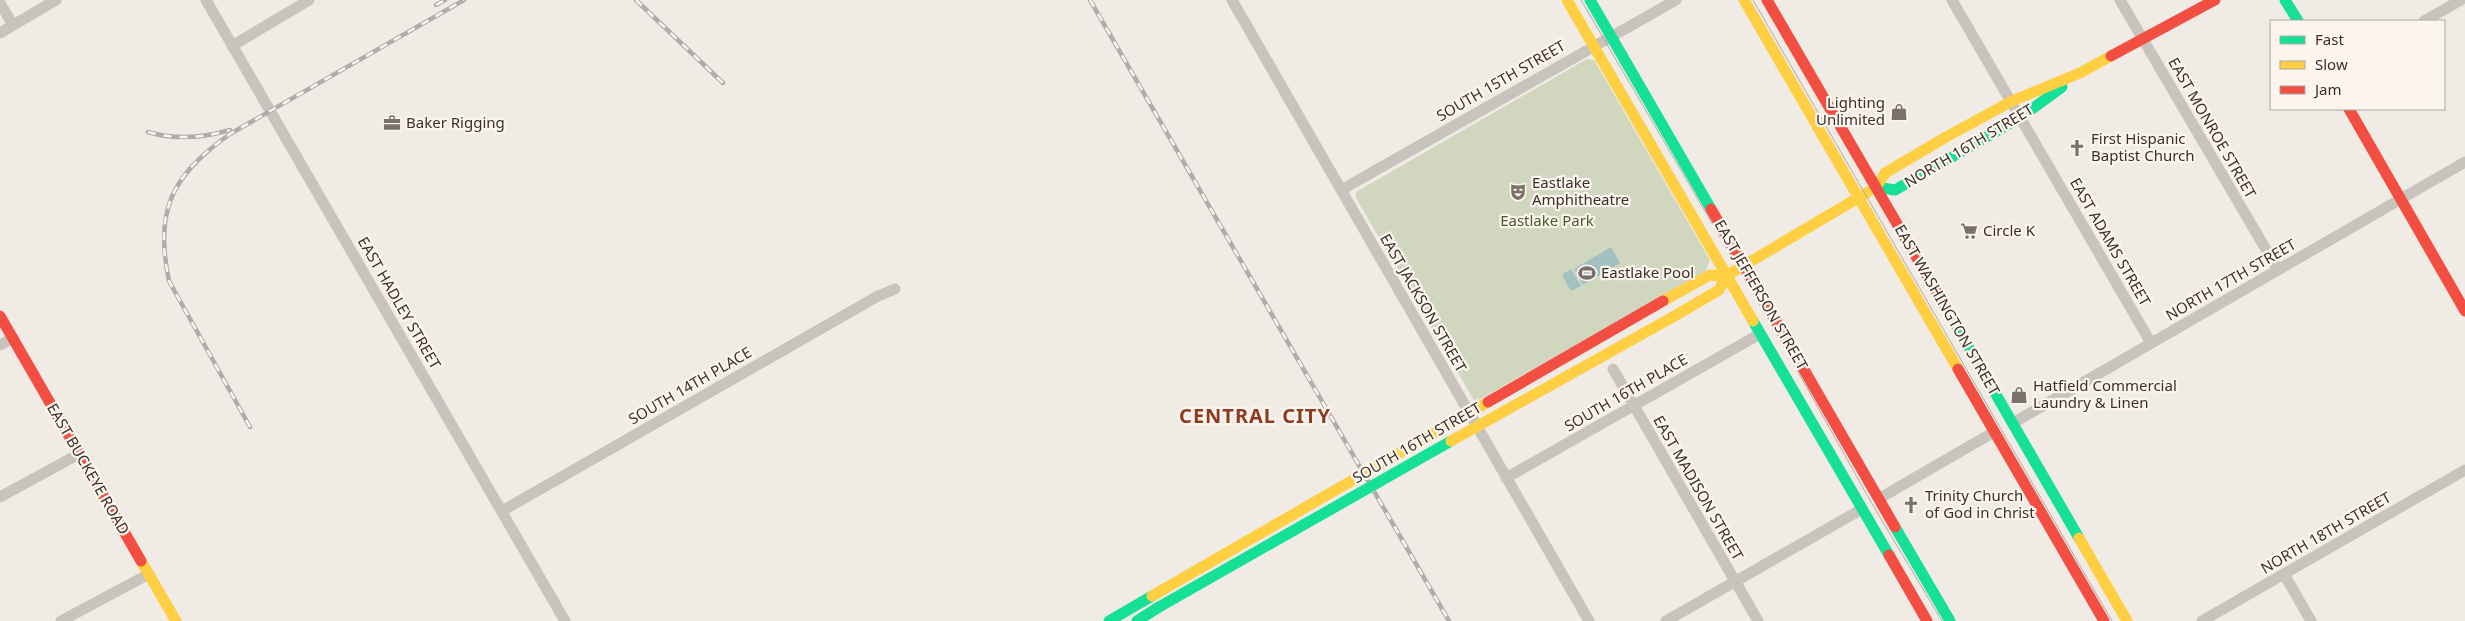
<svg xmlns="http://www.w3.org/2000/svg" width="2465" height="621" viewBox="0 0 2465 621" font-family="'Noto Sans',sans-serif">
<rect width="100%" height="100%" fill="#f0ebe5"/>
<path fill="#d1d6bf" d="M1587,59L1594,60L1710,260L1706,271L1475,402L1356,198V192Z"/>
<path fill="#a1c2c1" d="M1611,247L1620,263L1583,285L1574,269Z
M1571,269L1581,286L1571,291L1562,275Z"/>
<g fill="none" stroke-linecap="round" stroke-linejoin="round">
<path stroke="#c9c3be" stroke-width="11" d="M206,0L565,621
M1232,0L1589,621
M1952,0L2151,343
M2120,0L2278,270
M0,3L13,25
M2424,21L2461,0
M0,33L56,0
M232,46L309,0
M1341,190L1676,0
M0,345L13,338
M1613,369L1758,621
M2013,423L2465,162
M1506,478L1760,334
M0,497L79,454
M1880,498L1994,432
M502,511L878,296L895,289
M2284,574L2311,621
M61,621L149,574
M1666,621L1862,509
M2202,621L2465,470"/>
<path stroke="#16e098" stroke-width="11" d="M1590,0L1711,209
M2285,0L2298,21
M1876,187L1895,190L2021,117L2062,87
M1950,315L2079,538
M1753,321L1889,555
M1895,527L1950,621
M1109,621L1152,596
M1137,621L1159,607"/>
<path stroke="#ffcf43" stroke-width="11" d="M1567,0L1753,321
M1744,0L1958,369
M1876,187L1885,173L1946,137L2012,101L2080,73L2111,56
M1663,301L1710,275L1726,276
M1671,318L1719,290L1726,276L1868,192
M2079,538L2127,621
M141,561L176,621"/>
<path stroke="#f24e42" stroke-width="11" d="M1767,0L1950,315
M2111,56L2215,0
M2349,109L2465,311
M1711,209L1895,527
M0,316L141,561
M1958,369L2104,621
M1889,555L1927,621"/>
<path stroke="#b1aca8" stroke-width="1" d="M1581,0L1774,329L1871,502L1942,621
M1753,0L2112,621"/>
<g stroke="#b1aca8" stroke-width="4.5">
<path id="rail" d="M636,0L723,83
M1090,0L1449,621
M436,5L445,0
M148,132C175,140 203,138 230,130
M250,427L169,281C154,210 172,175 230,134L464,0"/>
</g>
<use href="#rail" stroke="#fbf5ee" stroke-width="2.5" stroke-dasharray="8" stroke-linecap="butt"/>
<path stroke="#16e098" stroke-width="11" d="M1159,607L1451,441"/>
<path stroke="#ffcf43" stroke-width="11" d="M1451,441L1671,318
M1152,596L1488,402"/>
<path stroke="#f24e42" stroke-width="11" d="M1488,402L1663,301"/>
</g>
<defs>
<g id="shop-bare" transform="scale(1.35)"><path d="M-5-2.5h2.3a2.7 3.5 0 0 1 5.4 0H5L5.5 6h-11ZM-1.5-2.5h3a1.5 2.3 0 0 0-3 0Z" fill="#7a716c" stroke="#fbf5ee" stroke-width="2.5" paint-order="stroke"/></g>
<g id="office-bare" transform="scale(1.35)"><path d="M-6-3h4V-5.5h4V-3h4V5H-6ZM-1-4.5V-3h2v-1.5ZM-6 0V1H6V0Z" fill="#7a716c" stroke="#fbf5ee" stroke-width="2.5" paint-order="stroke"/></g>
<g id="church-bare" transform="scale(1.35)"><path d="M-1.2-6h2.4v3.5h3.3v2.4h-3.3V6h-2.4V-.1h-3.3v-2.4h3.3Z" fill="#7a716c" stroke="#fbf5ee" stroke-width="2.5" paint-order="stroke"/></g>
<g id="theatre-bare" transform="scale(1.35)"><path d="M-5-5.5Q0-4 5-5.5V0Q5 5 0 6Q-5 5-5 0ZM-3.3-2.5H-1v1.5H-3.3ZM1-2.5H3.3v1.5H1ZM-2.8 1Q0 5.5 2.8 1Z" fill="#7a716c" stroke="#fbf5ee" stroke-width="2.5" paint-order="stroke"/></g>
<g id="supermarket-bare" transform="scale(1.35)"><path d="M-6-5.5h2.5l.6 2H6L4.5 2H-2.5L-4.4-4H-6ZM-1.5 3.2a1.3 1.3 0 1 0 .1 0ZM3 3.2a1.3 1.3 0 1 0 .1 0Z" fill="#7a716c" stroke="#fbf5ee" stroke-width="2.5" paint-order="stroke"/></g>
<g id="stadium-bare" transform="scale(1.35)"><path d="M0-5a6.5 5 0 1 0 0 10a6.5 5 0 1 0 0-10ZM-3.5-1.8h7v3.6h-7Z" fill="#7a716c" stroke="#fbf5ee" stroke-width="2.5" paint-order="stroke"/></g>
</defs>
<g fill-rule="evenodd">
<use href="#shop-bare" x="1899" y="112"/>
<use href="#office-bare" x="392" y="123"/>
<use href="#church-bare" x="2077" y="148"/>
<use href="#theatre-bare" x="1518" y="192"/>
<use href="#supermarket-bare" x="1969" y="231"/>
<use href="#stadium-bare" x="1587" y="273"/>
<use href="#shop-bare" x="2019" y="395"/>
<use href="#church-bare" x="1911" y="505"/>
</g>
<g text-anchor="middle" stroke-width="4.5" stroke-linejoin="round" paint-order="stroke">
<g font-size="15" fill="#3b302b" stroke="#fbf5ee">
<text transform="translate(1501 81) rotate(-30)" y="5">SOUTH 15TH STREET</text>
<text transform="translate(2212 128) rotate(60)" y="5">EAST MONROE STREET</text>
<text transform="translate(1969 146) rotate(-31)" y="5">NORTH 16TH STREET</text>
<text transform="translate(2110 242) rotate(60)" y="5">EAST ADAMS STREET</text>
<text transform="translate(2231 280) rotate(-30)" y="5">NORTH 17TH STREET</text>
<text transform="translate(1761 295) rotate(60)" y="5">EAST JEFFERSON STREET</text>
<text transform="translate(399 303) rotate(60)" y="5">EAST HADLEY STREET</text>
<text transform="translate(1423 303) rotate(60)" y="5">EAST JACKSON STREET</text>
<text transform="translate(1947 310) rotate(60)" y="5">EAST WASHINGTON STREET</text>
<text transform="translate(690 386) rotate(-30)" y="5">SOUTH 14TH PLACE</text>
<text transform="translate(1626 393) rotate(-30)" y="5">SOUTH 16TH PLACE</text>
<text transform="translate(1417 443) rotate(-30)" y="5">SOUTH 16TH STREET</text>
<text transform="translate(88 469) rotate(60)" y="5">EAST BUCKEYE ROAD</text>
<text transform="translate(1698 488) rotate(60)" y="5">EAST MADISON STREET</text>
<text transform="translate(2326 533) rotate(-30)" y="5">NORTH 18TH STREET</text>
</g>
<g font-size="15" fill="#3b302b" stroke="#fbf5ee" text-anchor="start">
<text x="1885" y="108" text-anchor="end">Lighting<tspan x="1885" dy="17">Unlimited</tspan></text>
<text x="406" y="128">Baker Rigging</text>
<text x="2091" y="144">First Hispanic<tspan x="2091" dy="17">Baptist Church</tspan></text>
<text x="1532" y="188">Eastlake<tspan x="1532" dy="17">Amphitheatre</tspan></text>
<text x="1983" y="236">Circle K</text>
<text x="1601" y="278">Eastlake Pool</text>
<text x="2033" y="391">Hatfield Commercial<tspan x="2033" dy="17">Laundry &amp; Linen</tspan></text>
<text x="1925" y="501">Trinity Church<tspan x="1925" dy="17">of God in Christ</tspan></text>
</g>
<g font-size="15" fill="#4a5a2e" stroke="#fbf5ee">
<text x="1547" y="226">Eastlake Park</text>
</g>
<g font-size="20" font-weight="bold" letter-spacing="1" fill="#8c3b22" stroke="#fbf5ee">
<text x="1255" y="423">CENTRAL CITY</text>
</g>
</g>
<rect x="2270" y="20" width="175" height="90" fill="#fbf5ee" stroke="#aea6a0"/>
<rect x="2280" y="36" width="25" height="8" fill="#16e098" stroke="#aea6a0"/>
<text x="2315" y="45" font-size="15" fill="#3b302b">Fast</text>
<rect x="2280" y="61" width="25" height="8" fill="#ffcf43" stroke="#aea6a0"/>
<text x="2315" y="70" font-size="15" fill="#3b302b">Slow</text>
<rect x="2280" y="86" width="25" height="8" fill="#f24e42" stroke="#aea6a0"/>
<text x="2315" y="95" font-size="15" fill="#3b302b">Jam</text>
</svg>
